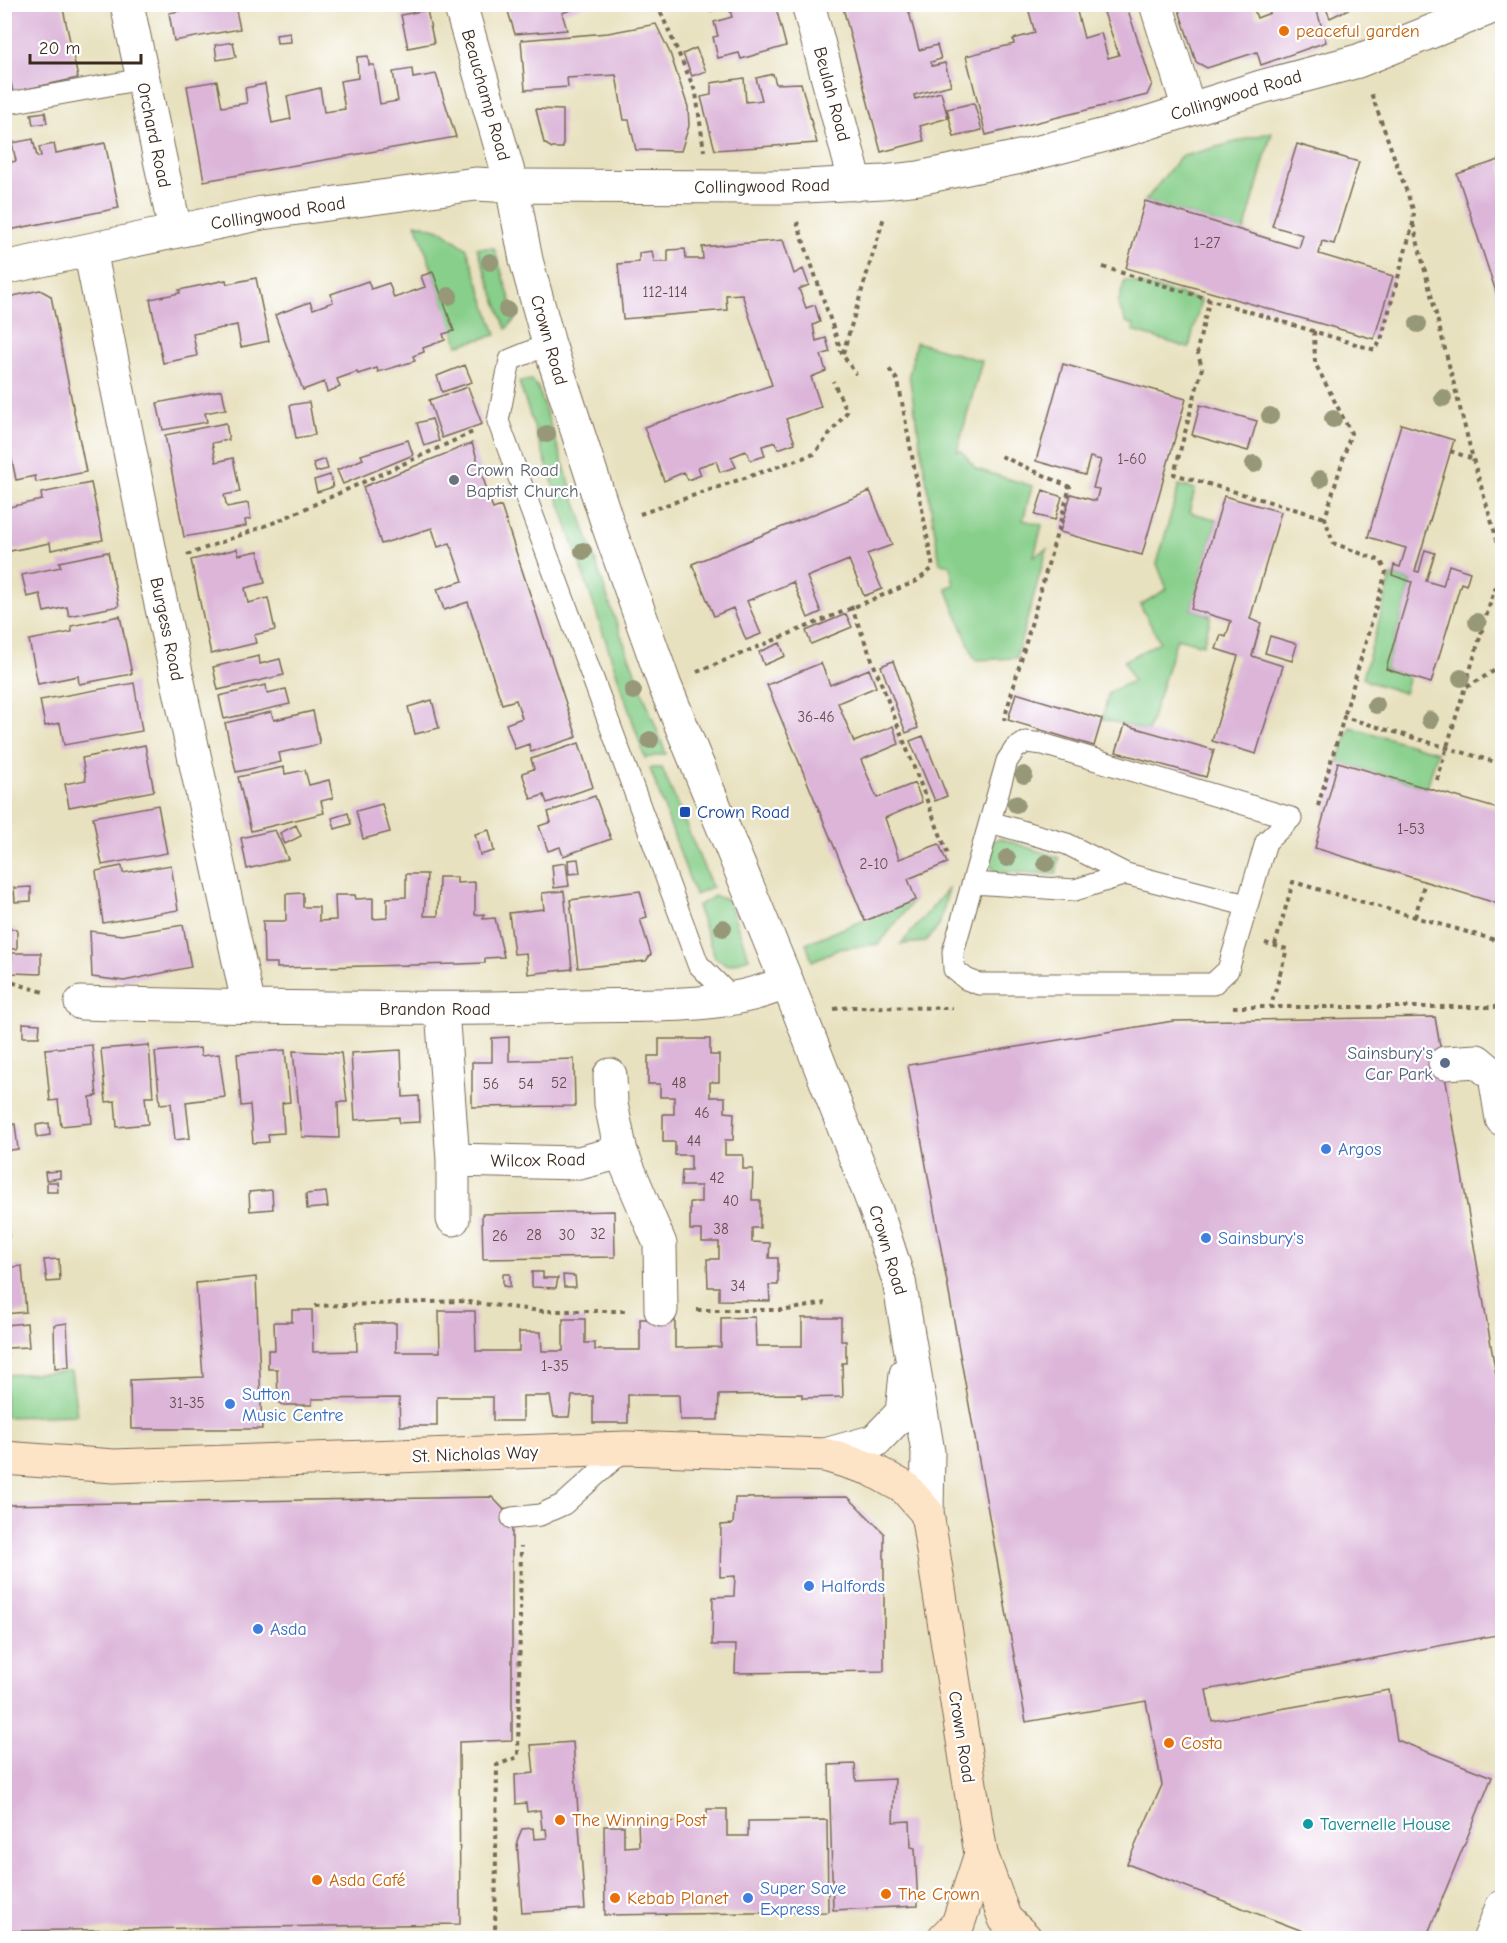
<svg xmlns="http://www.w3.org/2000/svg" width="1507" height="1943" viewBox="0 0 1507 1943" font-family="'Comic Neue',sans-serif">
<rect width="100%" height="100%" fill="#fff"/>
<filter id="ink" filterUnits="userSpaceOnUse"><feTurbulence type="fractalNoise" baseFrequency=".0167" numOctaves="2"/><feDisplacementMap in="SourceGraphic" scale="12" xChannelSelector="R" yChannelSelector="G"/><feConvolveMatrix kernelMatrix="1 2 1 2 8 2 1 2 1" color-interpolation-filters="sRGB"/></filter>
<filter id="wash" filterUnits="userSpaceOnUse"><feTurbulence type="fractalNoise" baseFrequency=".008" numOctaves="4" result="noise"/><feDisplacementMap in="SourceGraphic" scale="24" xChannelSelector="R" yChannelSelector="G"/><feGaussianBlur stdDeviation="1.35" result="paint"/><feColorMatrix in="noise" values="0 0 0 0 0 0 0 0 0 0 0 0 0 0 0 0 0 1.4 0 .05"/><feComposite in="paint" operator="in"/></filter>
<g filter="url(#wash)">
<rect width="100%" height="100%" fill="#e8e1bf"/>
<path fill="#87cf8a" stroke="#617c54" stroke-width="1.5" d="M1272,132L1244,232L1145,201L1180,157Z
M416,223L442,231L467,249L496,335L458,345Z
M477,248H494L516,318L506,329Z
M1125,280L1201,300L1189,348L1133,331L1134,325L1126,322L1118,304Z
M916,342L982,361L957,451L961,450L976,469L1032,486L1023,520L1042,525L1034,556L1047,549L1016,658L975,660L946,588L954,585L950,565L940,563L909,375Z
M531,380L538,388L613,614L666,754L645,758L519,382Z
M1179,485L1195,489L1189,512L1217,520L1191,609L1211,616L1203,645L1177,638L1148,731L1102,719L1109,692L1133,681L1124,661L1160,642L1140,605L1167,589L1157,564Z
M1392,575L1412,582L1386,669L1409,676L1404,693L1367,681L1363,677Z
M1350,727L1437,752L1427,788L1338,762Z
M650,768H662L712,887L695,895Z
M1000,838L1059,858L1056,874L997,872C985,865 991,853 993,841Z
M949,888L939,926L925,942L901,944Z
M715,896L728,900L749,958L728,965L715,958L697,906Z
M913,901L879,944L839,949L812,961L806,943Z
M71,1371L77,1415L5,1417V1375Z"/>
<g id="blocks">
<path fill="#dcb5d9" d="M4,4H62L78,78L13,92L4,50Z
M194,4H219L220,12L236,10L240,29L174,41L169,13L195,8Z
M662,4H676V5L664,9Z
M709,4H775L786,46L741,59L739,53L718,58L713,37L718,36L714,22L732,17L729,6L711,11Z
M842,4H907L919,50L937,45L941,59L931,62L932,66L945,63L951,85L914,95L915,99L941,92L948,118L920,126L924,141L881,152Z
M1027,4H1075L1084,38L1101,33L1108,58L1119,55L1101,4H1126L1152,84L1147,95L986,135L966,56L1014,44L1013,39L1035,33Z
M1177,4H1252L1257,18L1270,13L1267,4H1315L1326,42L1261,65L1257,52L1207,68L1196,62Z
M1324,4H1359L1330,18Z
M506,5H586L562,13L567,30L515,34Z
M427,10L434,43L408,48L401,15Z
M656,24L670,53L688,107L689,126L681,151L636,150L629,120H624L616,75L567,78L568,87L525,90L521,40L608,33Z
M290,33L291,42L277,43L276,35Z
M233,42L236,57L217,60L215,45Z
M696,48L706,71L692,76L683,54Z
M368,56L369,65H374L380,104L398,101L393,72L412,69L413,78L436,74L456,137L204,181L187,86L217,81L222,107L247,103L245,88L265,84L272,123L291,119L287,96L320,88L324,112L345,109L340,81L358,78L357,57Z
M773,74L776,84L801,83L817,143L715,150L701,97L711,95V83L744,78L746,102L755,101L762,100L756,78Z
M974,103L982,130L954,137L947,109Z
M536,109L563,110V148H552L544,143Z
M45,112L47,123L33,125L31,114Z
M33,139L37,157L41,156L39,147L54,144L56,153L105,143L119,208L4,231V164L16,161L12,143Z
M1297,144L1359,162L1334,244L1322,241L1319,254L1393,276L1374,339L1126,268L1145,201L1299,248L1303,235L1272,226Z
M1502,159V310L1457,174Z
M783,240L794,274L803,269L809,285L799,289L806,308L815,305L820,322L813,325L816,341L826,338L830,352L821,355L826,371L811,377L821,407L786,419L795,443L778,449L776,442L762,446L765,456L751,460L746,451L731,457L736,467L720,472L716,461L698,467L701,475L688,480L684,472L664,481L644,427L772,385L742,294L726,295L727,310L623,319L618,264L639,262V253L652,251L654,262H668V250L685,249L686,259H703L702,247Z
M433,272L454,331L443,334L445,340L423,348L424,352L413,356L415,361L378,372L377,368L358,374L357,372L337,379L340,387L327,392L324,382L303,390L275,315L310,302L313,309L333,302L331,294L368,281L371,289L389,283L394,298L425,287L421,276Z
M256,278L269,341L241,347L237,325L193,334L197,356L163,363L150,299L180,293L179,290L226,280L227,284Z
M40,290L51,296L86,472L36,482L35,476L16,480L4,420V298Z
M1063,364L1186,399L1142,555L1060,532L1071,494L1096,501L1099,489L1093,488L1101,460L1090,457L1085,475L1036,461Z
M465,365L472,382L442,392L437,376Z
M468,387L482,424L442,438L429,400Z
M222,390L226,409L205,413L207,422L163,430L157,403Z
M309,402L315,435L296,438L290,405Z
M1200,405L1257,421L1248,451L1192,435Z
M432,419L439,441L424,446L417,423Z
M226,423L229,440L212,443L216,462L233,458L240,492L224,495L227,507L248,503L251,519L245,520L246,526L184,537L165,435Z
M1401,424L1454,440L1415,571L1419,572L1425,550L1435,553L1426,581L1443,586L1449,565L1470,572L1466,585L1461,583L1431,683L1386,669L1412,582L1392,575L1394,565L1400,567L1406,548L1368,537Z
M408,440L413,455L343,484L337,470L363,459L361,455Z
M472,443L493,509L501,506L577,737L531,752L529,744L515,749L506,724L522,718L516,700L502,704L468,602L444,610L437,589L463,581L450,543L438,547L432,528L381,544L363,487Z
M325,459L328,469L316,472L313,463Z
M330,475L333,487L317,492L314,480Z
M91,483L103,540L51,550L50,543L10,551L9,547L4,548V508L42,500L41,493Z
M1043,490L1062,497L1055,520L1035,515Z
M870,491L892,545L867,554L882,589L864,596L849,560L807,577L821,612L808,618L793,582L747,601L761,634L746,640L733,608L714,616L692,564Z
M1224,496L1281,512L1250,619L1261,623L1252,656L1283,666L1256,754L1212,741L1238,656L1216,649L1221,635L1226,637L1231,621L1191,609Z
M237,549L239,555L258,551L265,583L245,588L248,603L268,598L275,630L254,635L256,643L211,654L191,560Z
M108,552L119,606L69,616L67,607L44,612L40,594L27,597L22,575L61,567L59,562Z
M846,614L852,627L811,644L806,631Z
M120,616L132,674L79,684L78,676L38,684L29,640L72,632L71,626Z
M1270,636L1297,644L1292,661L1265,653Z
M780,643L785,656L764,665L759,652Z
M259,656L260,664L280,659L284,675L218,690L213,667Z
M893,661L918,728L906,733L881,666Z
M821,663L830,685L869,669L876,687L838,703L854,742L893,726L899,744L861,760L877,798L915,783L922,802L885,818L899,859L939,844L947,863L908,879L916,900L865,921L767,685Z
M134,683L142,731L64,745L60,723L45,726L40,700Z
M266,685L267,693L286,689L290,704L224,719L219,696Z
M1016,693L1102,719L1094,746L1008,720Z
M432,700L439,728L415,734L408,707Z
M313,711L320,744L279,753L281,762L236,772L225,723L271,712L274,720Z
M1125,725L1214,750L1206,777L1116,752Z
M923,736L947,796L935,801L910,741Z
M579,743L593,787L547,803L544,795L531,799L522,773L534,769L531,759Z
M145,745L154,791L69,807L65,784L86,780L82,758Z
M1338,762L1502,810V905L1315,848Z
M284,767L285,774L305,770L309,785L329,780L333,798L321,801L324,813L251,831L238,777Z
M595,796L611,839L563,856L560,847L548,851L539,826L551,822L548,812Z
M382,804L390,832L363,839L356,811Z
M158,805L167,853L102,865L93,817Z
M348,813L351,824L335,829L332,818Z
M296,825L301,836L285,844L280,833Z
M275,830L288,859L247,869L241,838Z
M489,830L494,851L480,855L475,834Z
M578,859L580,873L569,874L568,860Z
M566,863L569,886L554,888L552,865Z
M171,865L178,910L103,923L96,871L122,866L123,873Z
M406,874H427L424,916H438L439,877H457V883L475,882V915L484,914L483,919L495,918L504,957L485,958V963L459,964L277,968V963H264L263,921H286V894L303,893V907H319V921L336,920L335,895H355L356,899L373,898V919L387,918V898L406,897Z
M31,887V901L15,902L14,888Z
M564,891L572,969L528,974L526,953L514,954L509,913L544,909L542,893Z
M640,891L647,917L640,919L651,954L646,961L578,968L570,900Z
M183,925L191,967L124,981L92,977L90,931L122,935Z
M4,929H17V949H4Z
M12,953H41V974L11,973Z
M1435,1017L1502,1410V1634L1206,1690L1212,1721L1389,1690L1397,1740L1492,1777L1426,1938H1321L1127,1864L1162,1785L1146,1701L1026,1722L908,1065L1173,1021Z
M23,1023L40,1024L39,1037H23Z
M509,1037V1061L574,1059L575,1106L472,1107V1062H492V1038Z
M659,1039H710V1055H719V1082H710V1097H725V1112L734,1113L733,1140H725V1155H743V1169H753L752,1200H760V1228H752V1242L770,1243L769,1258H778V1285H769L770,1301L719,1300V1287H708L707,1259H719V1242H702V1230H690V1202H701V1186H681L682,1170H691V1155H675V1142H663V1114H674V1097H660V1084H648V1056H659Z
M92,1045L97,1096L90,1097L92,1123L61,1126L58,1100L50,1101L45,1049Z
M149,1045L153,1097H145L148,1124L117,1127L115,1101L106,1102L101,1049Z
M200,1048L201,1056L219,1054L225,1097L186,1102L190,1138L175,1140L171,1103L160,1104L155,1052Z
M285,1050L290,1102L282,1103L284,1133L268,1134L269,1142L253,1143L250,1105L241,1106L237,1054Z
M401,1050L403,1097L419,1096L420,1122L399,1123V1117L355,1120L351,1053Z
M293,1051L341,1053L347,1102H338L339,1138L302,1137Z
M49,1123L50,1135L37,1137L36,1125Z
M15,1124L18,1149L4,1151V1125Z
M60,1171V1178L46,1180L45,1172Z
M47,1182H57L58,1192H47Z
M272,1190L273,1209L250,1211L249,1192Z
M326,1192L328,1207L307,1209L306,1194Z
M4,1206L9,1237L4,1238Z
M614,1211L615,1257L483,1259L482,1214Z
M59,1259L60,1281L47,1282L44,1260Z
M22,1266L26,1312L4,1314V1268Z
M532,1272H543V1278H558L556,1288L532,1287Z
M503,1274H510V1287L503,1286Z
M563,1275L575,1276L576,1287H564Z
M256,1277L262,1429H131L130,1380L203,1377L196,1283Z
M292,1310H312L313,1352L357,1351L356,1323H396V1352H440L439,1311H475L476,1351H519V1332H541L542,1351H563V1319H585V1343H595V1350H640V1319H675V1348L721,1347V1318L755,1317L756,1346H802V1318H841V1341H846V1363H842L843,1397L802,1398V1394L719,1395L718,1420H680L679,1395H628V1423H593V1396H572L569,1417H554L550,1396H523V1421H493V1397H437V1426H400L399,1398L312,1399V1405H282L278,1401L277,1369H268V1350H275L274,1322H292Z
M27,1323L29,1347L7,1348L9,1371H4V1325Z
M67,1323L69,1367L55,1368L54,1325Z
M492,1497L512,1518V1740L459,1742L460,1924L4,1931V1505Z
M848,1497L884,1533V1671L735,1673L736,1645H712L713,1597L734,1596L735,1576L720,1577L721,1525L733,1524L735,1498Z
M573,1742L585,1909L522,1913L517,1841L522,1829L533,1828L534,1839L547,1838L546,1829H542L540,1810L527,1812L526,1803L516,1804L515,1775L534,1773L531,1745Z
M855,1764L856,1781L895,1779L893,1822L910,1821L911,1847L915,1848L918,1906L833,1910L829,1765Z
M707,1809H727V1836H748V1821L827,1820L828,1912L605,1915L604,1826H624V1847L639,1846L638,1822L707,1821Z"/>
</g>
</g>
<g filter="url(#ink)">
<use href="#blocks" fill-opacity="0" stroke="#786a56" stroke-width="1.5"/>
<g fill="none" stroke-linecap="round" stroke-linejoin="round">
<g stroke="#786a56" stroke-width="23">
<path id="service" d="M4,104L142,79
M549,344L510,360L498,421L698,964L733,999
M1026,742L1043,744L1291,818L1266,842L1228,970L1213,984H979L966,979L954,969L953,952L1007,761L1015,749Z
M990,822L1067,844L1126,874L1246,905
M973,883L1075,890L1126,874
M512,1518L540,1515L564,1504L626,1448"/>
</g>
<g stroke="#786a56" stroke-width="35">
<path id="minor" d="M127,4L175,230
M808,4L856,184
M1156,4L1189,109
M90,250L153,567L249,1007
M4,268L262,213L476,184L512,186L460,4
M81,1003C246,1007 411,1011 576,1006C646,1004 722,1011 787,982
M442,1010L453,1160V1219
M1445,1063L1477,1061L1495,1076L1502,1119
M610,1075L611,1104L621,1152L660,1244L661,1310
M453,1160L579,1163L621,1152
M1490,1938L1502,1907"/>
</g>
<g stroke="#786a56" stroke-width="35">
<path id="tertiary" d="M825,1455L875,1441L902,1413L906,1374
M927,1513L928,1452L899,1281L876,1210L800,1014L665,686L608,525L549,344L526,260L512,186L785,187L883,182L919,178L1020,157L1128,129L1261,87L1358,61L1500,4"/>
</g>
<g stroke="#786a56" stroke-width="35">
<path id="secondary" d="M4,1458L114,1466L626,1448L825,1455L871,1469L905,1488L927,1513L981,1854L1005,1919L1025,1938
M944,1938L958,1924L981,1854"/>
</g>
<path stroke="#786a56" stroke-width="4" stroke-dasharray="4.5 4.5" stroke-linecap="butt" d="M657,4L696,93L704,151
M797,222L842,354L856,374
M1413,224L1473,459L1502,557
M1103,267L1375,350L1381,340L1413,223L1414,212L1371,93
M1210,298L1197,350L1202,368L1174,474L1325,518
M1314,331L1315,363L1351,433L1325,518L1333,543L1381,561L1386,572L1344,717
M843,353L884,217
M1450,451L1473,459
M1001,456L1070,487L1004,720
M640,514L814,454L847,412L833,381
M187,555L278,521L473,432
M851,606L949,857
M697,672L917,581L933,568L898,381L889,369
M1467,687L1502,666
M1437,780L1502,564
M1318,806L1344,717L1502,764
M1415,917L1425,881
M1265,943L1287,949L1271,1006
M1275,945L1293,882L1502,942
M4,980L47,993
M1233,1007H1502
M834,1009L852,1007L953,1008
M315,1306L459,1301L542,1311H627
M697,1310H787L825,1303
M495,1938L497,1765L518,1757L521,1546"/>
<use href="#service" stroke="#fff" stroke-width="21"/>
<use href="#minor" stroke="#fff" stroke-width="33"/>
<use href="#tertiary" stroke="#fff" stroke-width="33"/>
<use href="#secondary" stroke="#fee4c6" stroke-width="33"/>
</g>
<g fill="#969878">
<circle cx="490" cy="262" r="9"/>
<circle cx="449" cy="296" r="9"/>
<circle cx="507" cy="310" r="9"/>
<circle cx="1418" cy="324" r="9"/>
<circle cx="1443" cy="398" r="9"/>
<circle cx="1270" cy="416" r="9"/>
<circle cx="1333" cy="419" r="9"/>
<circle cx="547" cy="434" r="9"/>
<circle cx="1254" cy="464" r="9"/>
<circle cx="1320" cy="479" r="9"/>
<circle cx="583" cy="551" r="9"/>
<circle cx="1477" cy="622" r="9"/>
<circle cx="1461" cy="678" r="9"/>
<circle cx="633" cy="691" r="9"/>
<circle cx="1376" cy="705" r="9"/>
<circle cx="1430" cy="720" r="9"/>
<circle cx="650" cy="740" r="9"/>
<circle cx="1024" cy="775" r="9"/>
<circle cx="1016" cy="804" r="9"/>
<circle cx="1007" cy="858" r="9"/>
<circle cx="1046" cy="863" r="9"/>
<circle cx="723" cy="928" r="9"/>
</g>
</g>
<g fill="#e8710a" stroke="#fff" stroke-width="2">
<circle cx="1284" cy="31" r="6"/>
<circle cx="1169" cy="1743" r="6"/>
<circle cx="560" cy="1820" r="6"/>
<circle cx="317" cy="1880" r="6"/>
<circle cx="886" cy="1894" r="6"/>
<circle cx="615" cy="1898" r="6"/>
</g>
<circle fill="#6b7280" stroke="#fff" stroke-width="2" cx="454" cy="480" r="6"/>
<rect fill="#1a4fb4" stroke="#fff" stroke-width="2" x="679" y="806" width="12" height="12" rx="3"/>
<circle fill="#5c6f8a" stroke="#fff" stroke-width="2" cx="1445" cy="1063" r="6"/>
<g fill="#3f7fe0" stroke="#fff" stroke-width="2">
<circle cx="1326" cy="1149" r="6"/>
<circle cx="1206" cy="1238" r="6"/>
<circle cx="230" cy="1404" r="6"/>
<circle cx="809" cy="1586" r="6"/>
<circle cx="258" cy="1629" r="6"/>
<circle cx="748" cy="1898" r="6"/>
</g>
<circle fill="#0f9aa8" stroke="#fff" stroke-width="2" cx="1308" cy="1824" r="6"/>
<g text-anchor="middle" stroke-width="4.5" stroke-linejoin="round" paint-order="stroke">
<g font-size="15" fill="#634d4d">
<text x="1207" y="248">1-27</text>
<text x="665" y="297">112-114</text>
<text x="1132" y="464">1-60</text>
<text x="816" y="722">36-46</text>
<text x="1411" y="834">1-53</text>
<text x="874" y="869">2-10</text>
<text x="559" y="1088">52</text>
<text x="679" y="1088">48</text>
<text x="491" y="1089">56</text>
<text x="526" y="1089">54</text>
<text x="702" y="1118">46</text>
<text x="694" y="1146">44</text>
<text x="717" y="1183">42</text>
<text x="731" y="1206">40</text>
<text x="721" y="1234">38</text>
<text x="598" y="1239">32</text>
<text x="534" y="1240">28</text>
<text x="567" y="1240">30</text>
<text x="500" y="1241">26</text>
<text x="738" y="1291">34</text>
<text x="555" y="1371">1-35</text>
<text x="187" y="1408">31-35</text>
</g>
<g font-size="18" fill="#c56008" stroke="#fff" text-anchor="start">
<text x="1296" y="37">peaceful garden</text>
<text x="1181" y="1749">Costa</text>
<text x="572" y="1826">The Winning Post</text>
<text x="329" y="1886">Asda Café</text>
<text x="898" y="1900">The Crown</text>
<text x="627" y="1904">Kebab Planet</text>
</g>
<g font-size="18" fill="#3b2a1e" stroke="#fff">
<text transform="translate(832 94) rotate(75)" y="6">Beulah Road</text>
<text transform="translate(486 95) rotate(74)" y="6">Beauchamp Road</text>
<text transform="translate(1236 95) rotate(-17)" y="6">Collingwood Road</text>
<text transform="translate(154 135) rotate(78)" y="6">Orchard Road</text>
<text transform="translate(762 186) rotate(-1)" y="6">Collingwood Road</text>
<text transform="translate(278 213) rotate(-9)" y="6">Collingwood Road</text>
<text transform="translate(549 340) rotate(74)" y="6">Crown Road</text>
<text transform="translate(167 629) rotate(78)" y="6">Burgess Road</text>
<text x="435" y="1015">Brandon Road</text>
<text transform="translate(538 1160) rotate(-1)" y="6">Wilcox Road</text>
<text transform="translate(888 1250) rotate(73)" y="6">Crown Road</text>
<text transform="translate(475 1454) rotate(-2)" y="6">St. Nicholas Way</text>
<text transform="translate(962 1737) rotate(81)" y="6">Crown Road</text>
</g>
<g font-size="18" fill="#5b616d" stroke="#fff" text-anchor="start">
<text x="466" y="476">Crown Road<tspan x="466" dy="21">Baptist Church</tspan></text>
</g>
<g font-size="18" fill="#164399" stroke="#fff" text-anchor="start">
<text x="697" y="818">Crown Road</text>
</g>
<g font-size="18" fill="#4e5e75" stroke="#fff" text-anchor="end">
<text x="1433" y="1059">Sainsbury's<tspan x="1433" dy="21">Car Park</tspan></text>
</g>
<g font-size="18" fill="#366cbe" stroke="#fff" text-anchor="start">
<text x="1338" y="1155">Argos</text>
<text x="1218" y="1244">Sainsbury's</text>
<text x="242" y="1400">Sutton<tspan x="242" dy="21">Music Centre</tspan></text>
<text x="821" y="1592">Halfords</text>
<text x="270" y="1635">Asda</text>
<text x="760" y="1894">Super Save<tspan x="760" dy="21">Express</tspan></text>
</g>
<g font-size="18" fill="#0d838f" stroke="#fff" text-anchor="start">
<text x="1320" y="1830">Tavernelle House</text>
</g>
</g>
<rect width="1507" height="1943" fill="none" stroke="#fff" stroke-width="24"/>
<path d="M30 54v9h111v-9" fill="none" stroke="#3b2a1e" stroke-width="3"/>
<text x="39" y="54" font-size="18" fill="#3b2a1e" stroke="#ffffff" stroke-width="4.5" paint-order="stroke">20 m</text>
</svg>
